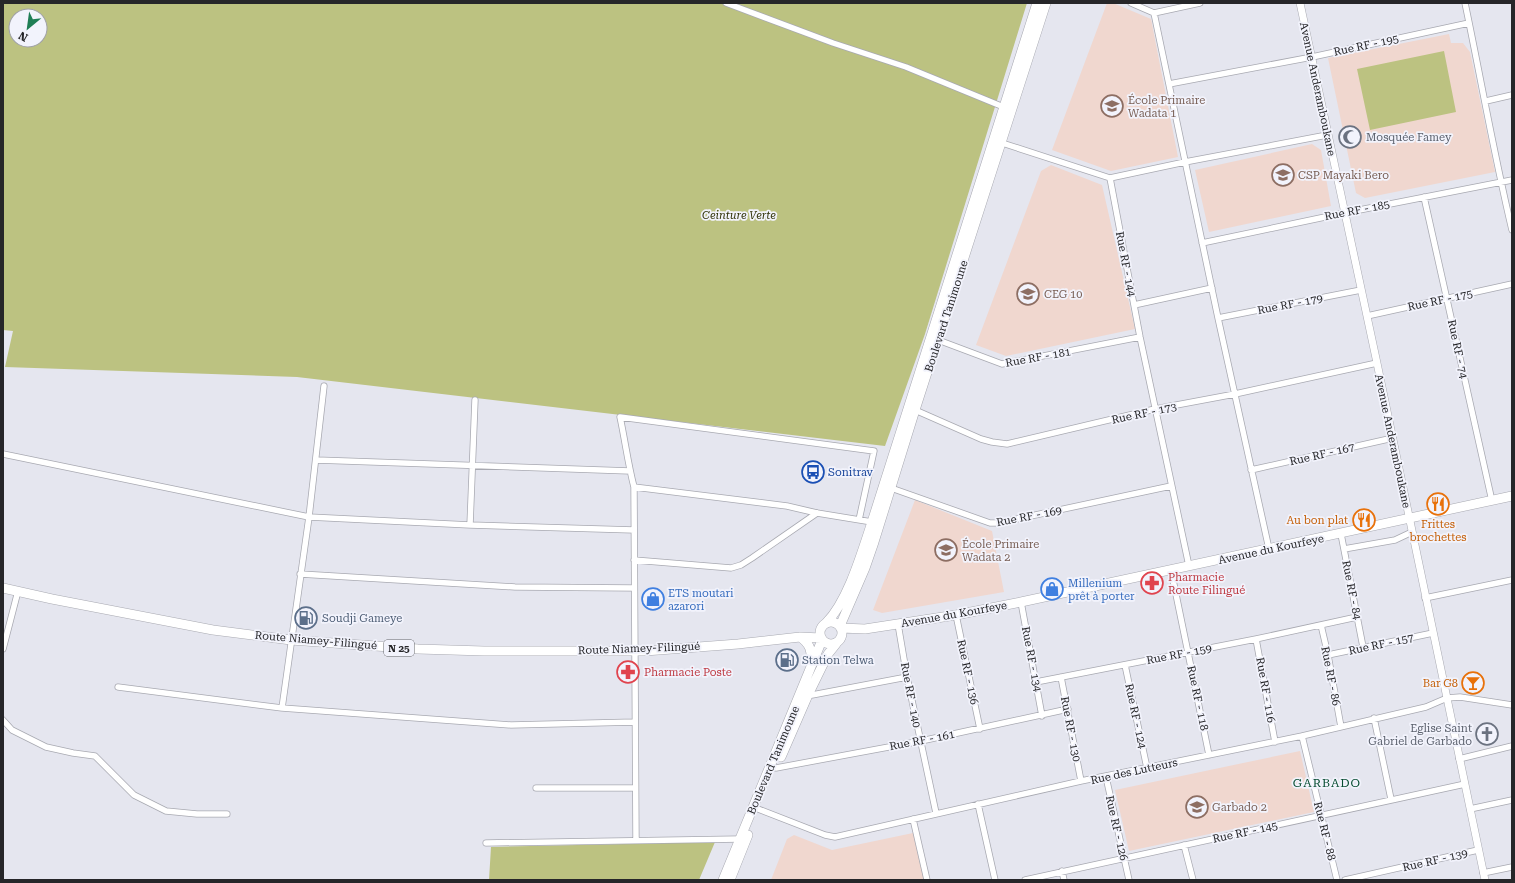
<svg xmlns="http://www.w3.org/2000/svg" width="1515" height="883" viewBox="0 0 1515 883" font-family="'Roboto Serif',serif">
<rect width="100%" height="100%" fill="#e5e6ef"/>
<path fill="#f0d7cf" d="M1107,3H1113L1151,19L1178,157L1111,171L1052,150Z
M1449,34L1451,43H1463L1470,52L1495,172L1365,198L1356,193L1328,58Z
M1312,144L1321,150L1331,206L1209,232L1195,170Z
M1051,165L1102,185L1135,329L1006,356L976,345L1041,171Z
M915,500L992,531L1004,592L882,613L873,610Z
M1300,751L1314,812L1129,851L1115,790Z
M913,833L924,880H771L787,839L794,835L832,850Z"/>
<path fill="#bcc281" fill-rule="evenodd" d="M3,3H1027L925,334L885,446L297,377L5,367L13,331L3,330ZM16,16H40V40H16Z
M1444,51L1456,112L1370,130L1357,69Z
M715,842L699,880H489L491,847Z"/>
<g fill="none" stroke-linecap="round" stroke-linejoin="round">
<g stroke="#a8a9b1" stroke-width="7">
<path id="minor" d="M726,3L833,43L906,67L1006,108
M1131,3L1154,13L1200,3
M1465,3C1481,79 1494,155 1512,230
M1154,13L1218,318L1269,549
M1169,84L1312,57L1469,23
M1486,101L1512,95
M999,142L1110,178
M1424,197L1492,501
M1202,243L1344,213L1512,180
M1134,305L1212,288
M1367,316L1512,284
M1218,318L1361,290
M938,340L1002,364L1140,337
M915,410L981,439L992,442L1007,444L1155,409L1235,394L1377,363
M3,454L309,517L470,525L634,530
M316,460L630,471
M1251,470L1393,438
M634,487L787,506L817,513L872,522
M891,488L990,523H998L1171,486
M470,525L475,400
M1341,534L1363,647
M1344,549L1395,540L1412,532
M634,560L731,568L741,565L752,558L817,513
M1189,566L1140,337L1110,178L1185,162L1327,135
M1171,570L1209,755
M300,574L515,587L634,588
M1425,598L1512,580
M1021,602L1042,716
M956,615L980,729
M898,624L907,677L936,813
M1321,625L1328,655L1341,727
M1256,639L1275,742
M3,649L18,591
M1328,655L1433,633
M1125,665L1147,768
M1061,677L1081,781
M1036,682L1256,639L1357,617
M118,687L282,708L511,725L635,722
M808,695H812L907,677
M282,708L309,517L324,386
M1374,718L1391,799
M3,720L12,730L46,747L73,753L95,756L134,795L166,811L197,814H227
M1302,736L1337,880
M1459,759L1512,746
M776,768L921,741L1068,709
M1106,777L1129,880
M536,788H635
M978,804L995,880
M758,809L825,835L835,837L1081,781L1302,736L1426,707L1447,698L1460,697L1512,705
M1470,809L1512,800
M913,819L927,880
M636,840L634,487C628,464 625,440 620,417L874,451L859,520
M486,843L740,839
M1184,845L1193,880
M1062,871L1064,880
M1483,873L1512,867
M1025,880L1465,784
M1345,880L1478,850"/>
</g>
<g stroke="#a8a9b1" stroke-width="8">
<path id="tertiary" d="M1300,3L1377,363L1485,880"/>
</g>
<g stroke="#a8a9b1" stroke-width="10">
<path id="primary" d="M3,588L52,599L213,630L291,640L418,649L484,651H645L738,644L800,637L821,638
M820 633a11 11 0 1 1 22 0a11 11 0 1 1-22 0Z
M826,623C848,601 862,552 872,522L1037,3
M840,626L865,568L874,542L915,410L1046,3
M841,628L865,629L956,615L1021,602L1512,496
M800,637C810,644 812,650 811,663
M781,757L808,695L828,654L836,644
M723,880L822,640
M730,880L748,835"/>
</g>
<use href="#minor" stroke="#fff" stroke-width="5.5"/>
<use href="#tertiary" stroke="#fff" stroke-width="7"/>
<use href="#primary" stroke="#fff" stroke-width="9"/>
</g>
<defs>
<g id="school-ring" transform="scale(1.15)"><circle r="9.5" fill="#f2f3fc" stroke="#8d6e63" stroke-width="1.5"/><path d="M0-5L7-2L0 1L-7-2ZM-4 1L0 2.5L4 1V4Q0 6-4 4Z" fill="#8d6e63"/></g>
<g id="mosque-ring" transform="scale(1.15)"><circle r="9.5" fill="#f2f3fc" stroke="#6b7280" stroke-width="1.5"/><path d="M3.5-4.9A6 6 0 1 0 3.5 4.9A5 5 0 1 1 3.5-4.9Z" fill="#6b7280"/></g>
<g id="bus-ring" transform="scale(1.15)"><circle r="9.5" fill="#f2f3fc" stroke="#1a4fb4" stroke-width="1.5"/><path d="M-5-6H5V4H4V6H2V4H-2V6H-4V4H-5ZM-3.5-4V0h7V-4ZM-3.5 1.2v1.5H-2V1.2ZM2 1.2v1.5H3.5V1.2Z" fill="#1a4fb4"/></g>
<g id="restaurant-ring" transform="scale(1.15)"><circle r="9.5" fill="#f2f3fc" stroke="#e8710a" stroke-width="1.5"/><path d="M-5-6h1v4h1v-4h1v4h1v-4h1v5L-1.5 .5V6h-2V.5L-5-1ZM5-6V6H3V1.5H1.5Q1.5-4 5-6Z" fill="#e8710a"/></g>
<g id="pharmacy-ring" transform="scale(1.15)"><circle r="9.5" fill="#f2f3fc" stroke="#e0444e" stroke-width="1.5"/><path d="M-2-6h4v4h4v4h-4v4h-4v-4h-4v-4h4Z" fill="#e0444e"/></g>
<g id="shop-ring" transform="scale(1.15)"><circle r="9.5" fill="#f2f3fc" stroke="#3f7fe0" stroke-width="1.5"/><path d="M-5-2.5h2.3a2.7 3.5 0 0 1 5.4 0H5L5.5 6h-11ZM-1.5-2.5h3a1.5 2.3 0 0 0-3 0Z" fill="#3f7fe0"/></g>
<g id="fuel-ring" transform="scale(1.15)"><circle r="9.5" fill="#f2f3fc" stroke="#5c6f8a" stroke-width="1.5"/><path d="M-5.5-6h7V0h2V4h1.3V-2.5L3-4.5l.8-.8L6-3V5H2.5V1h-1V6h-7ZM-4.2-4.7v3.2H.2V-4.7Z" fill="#5c6f8a"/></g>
<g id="bar-ring" transform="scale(1.15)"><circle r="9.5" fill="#f2f3fc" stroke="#e8710a" stroke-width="1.5"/><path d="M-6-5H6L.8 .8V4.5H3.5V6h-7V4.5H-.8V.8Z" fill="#e8710a"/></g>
<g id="church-ring" transform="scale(1.15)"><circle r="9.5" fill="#f2f3fc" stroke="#6b7280" stroke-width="1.5"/><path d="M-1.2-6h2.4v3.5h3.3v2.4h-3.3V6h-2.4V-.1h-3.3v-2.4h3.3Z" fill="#6b7280"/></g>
</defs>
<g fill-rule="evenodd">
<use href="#school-ring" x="1112" y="106"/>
<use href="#mosque-ring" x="1350" y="137"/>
<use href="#school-ring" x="1283" y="175"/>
<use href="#school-ring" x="1028" y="294"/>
<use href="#bus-ring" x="813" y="472"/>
<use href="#restaurant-ring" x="1438" y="504"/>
<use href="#restaurant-ring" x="1364" y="520"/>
<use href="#school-ring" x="946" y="550"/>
<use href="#pharmacy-ring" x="1152" y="583"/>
<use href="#shop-ring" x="1052" y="589"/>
<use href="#shop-ring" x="653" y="599"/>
<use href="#fuel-ring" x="306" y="618"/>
<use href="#fuel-ring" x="787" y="660"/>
<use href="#pharmacy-ring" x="628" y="672"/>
<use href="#bar-ring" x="1473" y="683"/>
<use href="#church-ring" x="1487" y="734"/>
<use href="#school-ring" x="1197" y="807"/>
</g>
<g text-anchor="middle" stroke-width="3.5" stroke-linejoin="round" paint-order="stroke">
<rect fill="#f2f3fc" stroke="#636468" stroke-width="1" x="384" y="640" width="30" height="16" rx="3"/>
<g font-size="10" font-weight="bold" fill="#262629">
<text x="399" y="652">N 25</text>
</g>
<g font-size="11" fill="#262629" stroke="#f2f3fc">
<text transform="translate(1366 45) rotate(-12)" y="4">Rue RF - 195</text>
<text transform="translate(1318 89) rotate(78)" y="4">Avenue Anderamboukane</text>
<text transform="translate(1357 210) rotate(-11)" y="4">Rue RF - 185</text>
<text transform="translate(1126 264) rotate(79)" y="4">Rue RF - 144</text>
<text transform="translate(1440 300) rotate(-12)" y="4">Rue RF - 175</text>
<text transform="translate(1290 304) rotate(-11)" y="4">Rue RF - 179</text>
<text transform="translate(946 316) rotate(-72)" y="4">Boulevard Tanimoune</text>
<text transform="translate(1458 349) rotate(78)" y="4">Rue RF - 74</text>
<text transform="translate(1038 357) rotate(-10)" y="4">Rue RF - 181</text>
<text transform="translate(1144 413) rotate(-12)" y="4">Rue RF - 173</text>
<text transform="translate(1393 441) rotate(78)" y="4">Avenue Anderamboukane</text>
<text transform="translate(1322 454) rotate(-13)" y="4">Rue RF - 167</text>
<text transform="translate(1029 516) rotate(-11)" y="4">Rue RF - 169</text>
<text transform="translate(1271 549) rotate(-12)" y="4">Avenue du Kourfeye</text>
<text transform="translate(1352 590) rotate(79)" y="4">Rue RF - 84</text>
<text transform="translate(954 614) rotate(-10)" y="4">Avenue du Kourfeye</text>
<text transform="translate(316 640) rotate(5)" y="4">Route Niamey-Filingué</text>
<text transform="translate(1381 644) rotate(-12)" y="4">Rue RF - 157</text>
<text transform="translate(639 648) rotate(-2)" y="4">Route Niamey-Filingué</text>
<text transform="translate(1179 654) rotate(-11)" y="4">Rue RF - 159</text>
<text transform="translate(1032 659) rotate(79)" y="4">Rue RF - 134</text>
<text transform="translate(968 672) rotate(78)" y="4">Rue RF - 136</text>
<text transform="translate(1331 676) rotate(79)" y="4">Rue RF - 86</text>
<text transform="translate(1266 690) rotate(80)" y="4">Rue RF - 116</text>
<text transform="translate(911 695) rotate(79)" y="4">Rue RF - 140</text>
<text transform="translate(1198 698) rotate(78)" y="4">Rue RF - 118</text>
<text transform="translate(1136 716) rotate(78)" y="4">Rue RF - 124</text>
<text transform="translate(1071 729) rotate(79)" y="4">Rue RF - 130</text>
<text transform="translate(922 740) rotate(-11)" y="4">Rue RF - 161</text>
<text transform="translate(773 760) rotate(-67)" y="4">Boulevard Tanimoune</text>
<text transform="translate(1134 771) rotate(-12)" y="4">Rue des Lutteurs</text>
<text transform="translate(1117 828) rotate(77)" y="4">Rue RF - 126</text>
<text transform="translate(1325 831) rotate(76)" y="4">Rue RF - 88</text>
<text transform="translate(1245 832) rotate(-12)" y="4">Rue RF - 145</text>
<text transform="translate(1435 860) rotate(-13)" y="4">Rue RF - 139</text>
</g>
<g font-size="11" fill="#785e54" stroke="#f2f3fc" text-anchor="start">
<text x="1128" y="104">École Primaire<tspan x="1128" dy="13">Wadata 1</tspan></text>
<text x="1298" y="179">CSP Mayaki Bero</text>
<text x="1044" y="298">CEG 10</text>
<text x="962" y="548">École Primaire<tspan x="962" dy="13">Wadata 2</tspan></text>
<text x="1212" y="811">Garbado 2</text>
</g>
<g font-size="11" fill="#5b616d" stroke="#f2f3fc" text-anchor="start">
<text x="1366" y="141">Mosquée Famey</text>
<text x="1472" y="732" text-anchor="end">Eglise Saint<tspan x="1472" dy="13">Gabriel de Garbado</tspan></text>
</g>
<g font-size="11" font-style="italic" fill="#303307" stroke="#f2f3fc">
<text x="739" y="219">Ceinture Verte</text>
</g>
<g font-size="11" fill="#164399" stroke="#f2f3fc" text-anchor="start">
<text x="828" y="476">Sonitrav</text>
</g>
<g font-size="11" fill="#c56008" stroke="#f2f3fc" text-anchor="end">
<text x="1348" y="524">Au bon plat</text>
<text x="1438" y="528" text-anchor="middle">Frittes<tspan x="1438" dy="13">brochettes</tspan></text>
<text x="1458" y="687">Bar G8</text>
</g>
<g font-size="11" fill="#be3a42" stroke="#f2f3fc" text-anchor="start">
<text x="1168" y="581">Pharmacie<tspan x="1168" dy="13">Route Filingué</tspan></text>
<text x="644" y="676">Pharmacie Poste</text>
</g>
<g font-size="11" fill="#366cbe" stroke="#f2f3fc" text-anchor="start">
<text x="1068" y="587">Millenium<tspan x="1068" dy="13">prêt à porter</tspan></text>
<text x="668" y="597">ETS moutari<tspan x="668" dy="13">azarori</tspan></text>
</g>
<g font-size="11" fill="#4e5e75" stroke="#f2f3fc" text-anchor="start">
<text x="322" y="622">Soudji Gameye</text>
<text x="802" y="664">Station Telwa</text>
</g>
<g font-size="12" letter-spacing="1" fill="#064c30" stroke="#f2f3fc">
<text x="1327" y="787">GARBADO</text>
</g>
</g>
<rect width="1515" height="883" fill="none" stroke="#262629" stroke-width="8"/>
<g transform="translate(28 28) rotate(209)"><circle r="19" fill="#f2f3fc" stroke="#a0a1a8"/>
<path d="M0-3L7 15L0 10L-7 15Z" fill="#1f7e55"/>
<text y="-6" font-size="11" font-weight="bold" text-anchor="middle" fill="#262629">N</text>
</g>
</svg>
